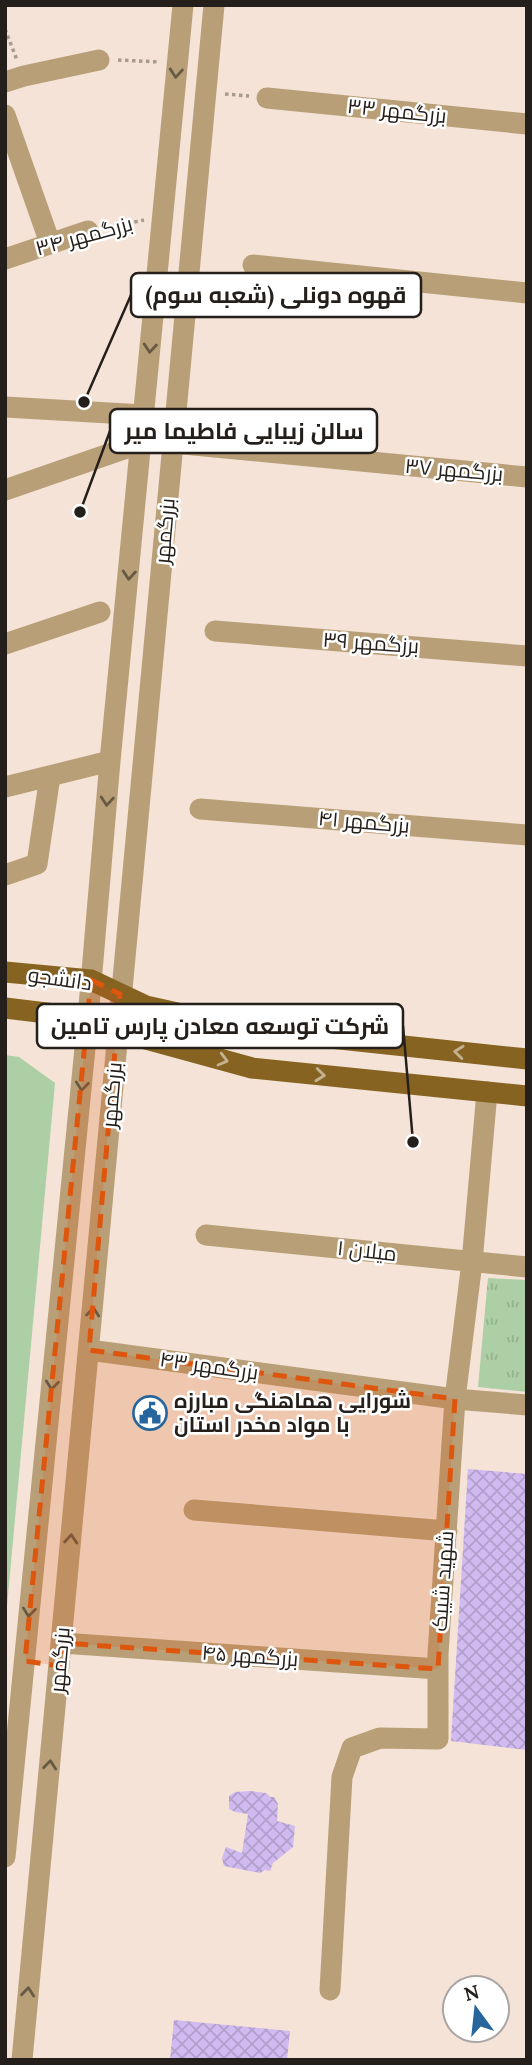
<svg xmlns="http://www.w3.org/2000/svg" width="532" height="2065" viewBox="0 0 532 2065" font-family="Lora,Cairo,serif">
<defs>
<pattern id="park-tufts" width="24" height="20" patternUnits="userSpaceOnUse" patternTransform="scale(1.75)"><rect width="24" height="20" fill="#adcfa5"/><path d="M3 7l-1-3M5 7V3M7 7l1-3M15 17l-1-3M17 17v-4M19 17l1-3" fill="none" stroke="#95b18d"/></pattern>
<pattern id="building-cross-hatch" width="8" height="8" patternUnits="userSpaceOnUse" patternTransform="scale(1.75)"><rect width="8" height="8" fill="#d0baef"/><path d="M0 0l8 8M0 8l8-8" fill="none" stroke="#b29fcc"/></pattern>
</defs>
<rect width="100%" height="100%" fill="#f4e3d6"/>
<path fill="url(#park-tufts)" d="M488,1278L527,1280V1392L478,1387Z"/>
<path fill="#adcfa5" d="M5,1055L19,1057L55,1083L5,1628Z"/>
<path fill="url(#building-cross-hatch)" d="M468,1469L527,1474V1750L451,1741Z
M250,1791L266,1793L270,1797H274L278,1804L277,1821L295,1826L293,1847L273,1863L270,1871L265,1870L260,1873L224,1866L222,1858L226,1847L242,1853L248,1814L235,1812L229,1809V1796L235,1792Z
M174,2020L290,2031L287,2060H170Z"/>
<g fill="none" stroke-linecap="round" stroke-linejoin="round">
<path stroke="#a79a91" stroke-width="3.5" stroke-dasharray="3.5 3.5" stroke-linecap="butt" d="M5,29L17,60
M118,60L160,62
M225,94L249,96
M107,228L144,220
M208,279L241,284L243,281"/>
<path stroke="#b89f77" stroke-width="21" d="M5,82L24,76L99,60
M267,98L527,124
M5,115L50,243
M5,259L88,231
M253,265L527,293
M5,407L144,415
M173,443L527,477
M5,490L141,443
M215,631L527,656
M5,644L100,612
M5,787L110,761
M200,809L527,835
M5,875L37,864L50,776
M206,1235L527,1267
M89,1350L455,1399L527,1405
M194,1510L447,1531
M62,1643L438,1669
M5,1857L88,1018L110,761L183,5
M330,1990L342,1777L352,1748L380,1738L438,1739V1654L455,1399L472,1262L487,1092
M22,2060L214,5"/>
<path stroke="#876322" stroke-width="21" d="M5,972L91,980L146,1006L254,1030L527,1059
M5,1008L88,1018L117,1031L252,1068L527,1096"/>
</g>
<defs><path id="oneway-chevron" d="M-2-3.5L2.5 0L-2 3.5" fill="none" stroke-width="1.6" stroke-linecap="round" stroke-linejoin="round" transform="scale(1.75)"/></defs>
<g stroke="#675944">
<use href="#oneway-chevron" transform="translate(176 73) rotate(95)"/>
<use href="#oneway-chevron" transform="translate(150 348) rotate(95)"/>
<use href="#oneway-chevron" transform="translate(129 575) rotate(95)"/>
<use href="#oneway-chevron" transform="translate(107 801) rotate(95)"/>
<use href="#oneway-chevron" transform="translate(82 1086) rotate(96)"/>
<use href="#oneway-chevron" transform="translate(93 1312) rotate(-85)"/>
<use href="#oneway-chevron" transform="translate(52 1385) rotate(96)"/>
<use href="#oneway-chevron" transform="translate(71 1539) rotate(-85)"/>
<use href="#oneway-chevron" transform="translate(29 1612) rotate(96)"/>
<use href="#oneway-chevron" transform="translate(50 1765) rotate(-84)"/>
<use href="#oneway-chevron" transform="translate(28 1992) rotate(-84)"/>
</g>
<g stroke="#c3b190">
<use href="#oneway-chevron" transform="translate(459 1052) rotate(-174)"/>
<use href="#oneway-chevron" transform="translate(223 1060) rotate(15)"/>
<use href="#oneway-chevron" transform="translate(320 1075) rotate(6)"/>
</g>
<path fill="#de560d" fill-opacity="0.2" stroke="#de560d" stroke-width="5" stroke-dasharray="14 9" stroke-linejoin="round" d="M91,980L120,994L89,1350L455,1399L438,1669L62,1643L60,1666L25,1661Z"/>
<defs>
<g id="civic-ring" transform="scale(1.75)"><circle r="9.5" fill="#fff" stroke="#27669c" stroke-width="1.5"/><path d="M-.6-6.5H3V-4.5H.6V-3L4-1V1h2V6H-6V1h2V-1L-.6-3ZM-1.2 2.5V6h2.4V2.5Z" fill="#27669c"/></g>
</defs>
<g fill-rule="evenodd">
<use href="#civic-ring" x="150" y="1413"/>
</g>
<g text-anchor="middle" stroke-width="5" stroke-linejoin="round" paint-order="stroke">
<g font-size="21" fill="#251f1b" stroke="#fff">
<text transform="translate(397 111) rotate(6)" y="7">بزرگمهر ۳۳</text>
<text transform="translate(84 236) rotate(-15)" y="7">بزرگمهر ۳۴</text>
<text transform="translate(454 470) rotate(5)" y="7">بزرگمهر ۳۷</text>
<text transform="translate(165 531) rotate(-85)" y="7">بزرگمهر</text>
<text transform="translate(371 643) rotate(4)" y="7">برزگمهر ۳۹</text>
<text transform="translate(364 822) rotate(5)" y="7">بزرگمهر ۴۱</text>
<text transform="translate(60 979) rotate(8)" y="7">دانشجو</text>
<text transform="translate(112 1095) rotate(-85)" y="7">بزرگمهر</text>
<text transform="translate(367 1251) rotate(6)" y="7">میلان ۱</text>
<text transform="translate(209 1366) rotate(8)" y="7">بزرگمهر ۴۳</text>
<text transform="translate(443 1581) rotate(-86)" y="7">شهید شیبک</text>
<text transform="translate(250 1656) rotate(4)" y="7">بزرگمهر ۴۵</text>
<text transform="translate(60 1660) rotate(-85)" y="7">بزرگمهر</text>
</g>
<g font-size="21" font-weight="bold" fill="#251f1b" stroke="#fff" text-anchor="start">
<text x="174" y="1408">شورایی هماهنگی مبارزه<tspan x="174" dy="24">با مواد مخدر استان</tspan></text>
</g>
</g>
<path fill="none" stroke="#251f1b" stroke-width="2.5" d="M84 402L131 295M80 512L110 431M413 1142L403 1026"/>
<g fill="#251f1b" stroke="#fff" stroke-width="2.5">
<circle cx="84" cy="402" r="7"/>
<circle cx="80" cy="512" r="7"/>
<circle cx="413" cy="1142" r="7"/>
</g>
<g fill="#fff" stroke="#251f1b" stroke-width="2.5">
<rect x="131" y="273" width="290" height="44" rx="7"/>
<rect x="110" y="409" width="267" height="44" rx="7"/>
<rect x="37" y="1004" width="366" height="44" rx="7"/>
</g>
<g font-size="23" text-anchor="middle" font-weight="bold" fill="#251f1b">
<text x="276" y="303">قهوه دونلی (شعبه سوم)</text>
<text x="244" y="439">سالن زیبایی فاطیما میر</text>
<text x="220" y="1034">شرکت توسعه معادن پارس تامین</text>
</g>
<rect width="532" height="2065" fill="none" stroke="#251f1b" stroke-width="14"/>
<g transform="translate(476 2009) rotate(345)"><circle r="33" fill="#ffffff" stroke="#a8a5a4" stroke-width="2"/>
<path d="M0-5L12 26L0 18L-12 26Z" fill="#27669c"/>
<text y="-10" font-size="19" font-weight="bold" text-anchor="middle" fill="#251f1b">N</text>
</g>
</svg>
